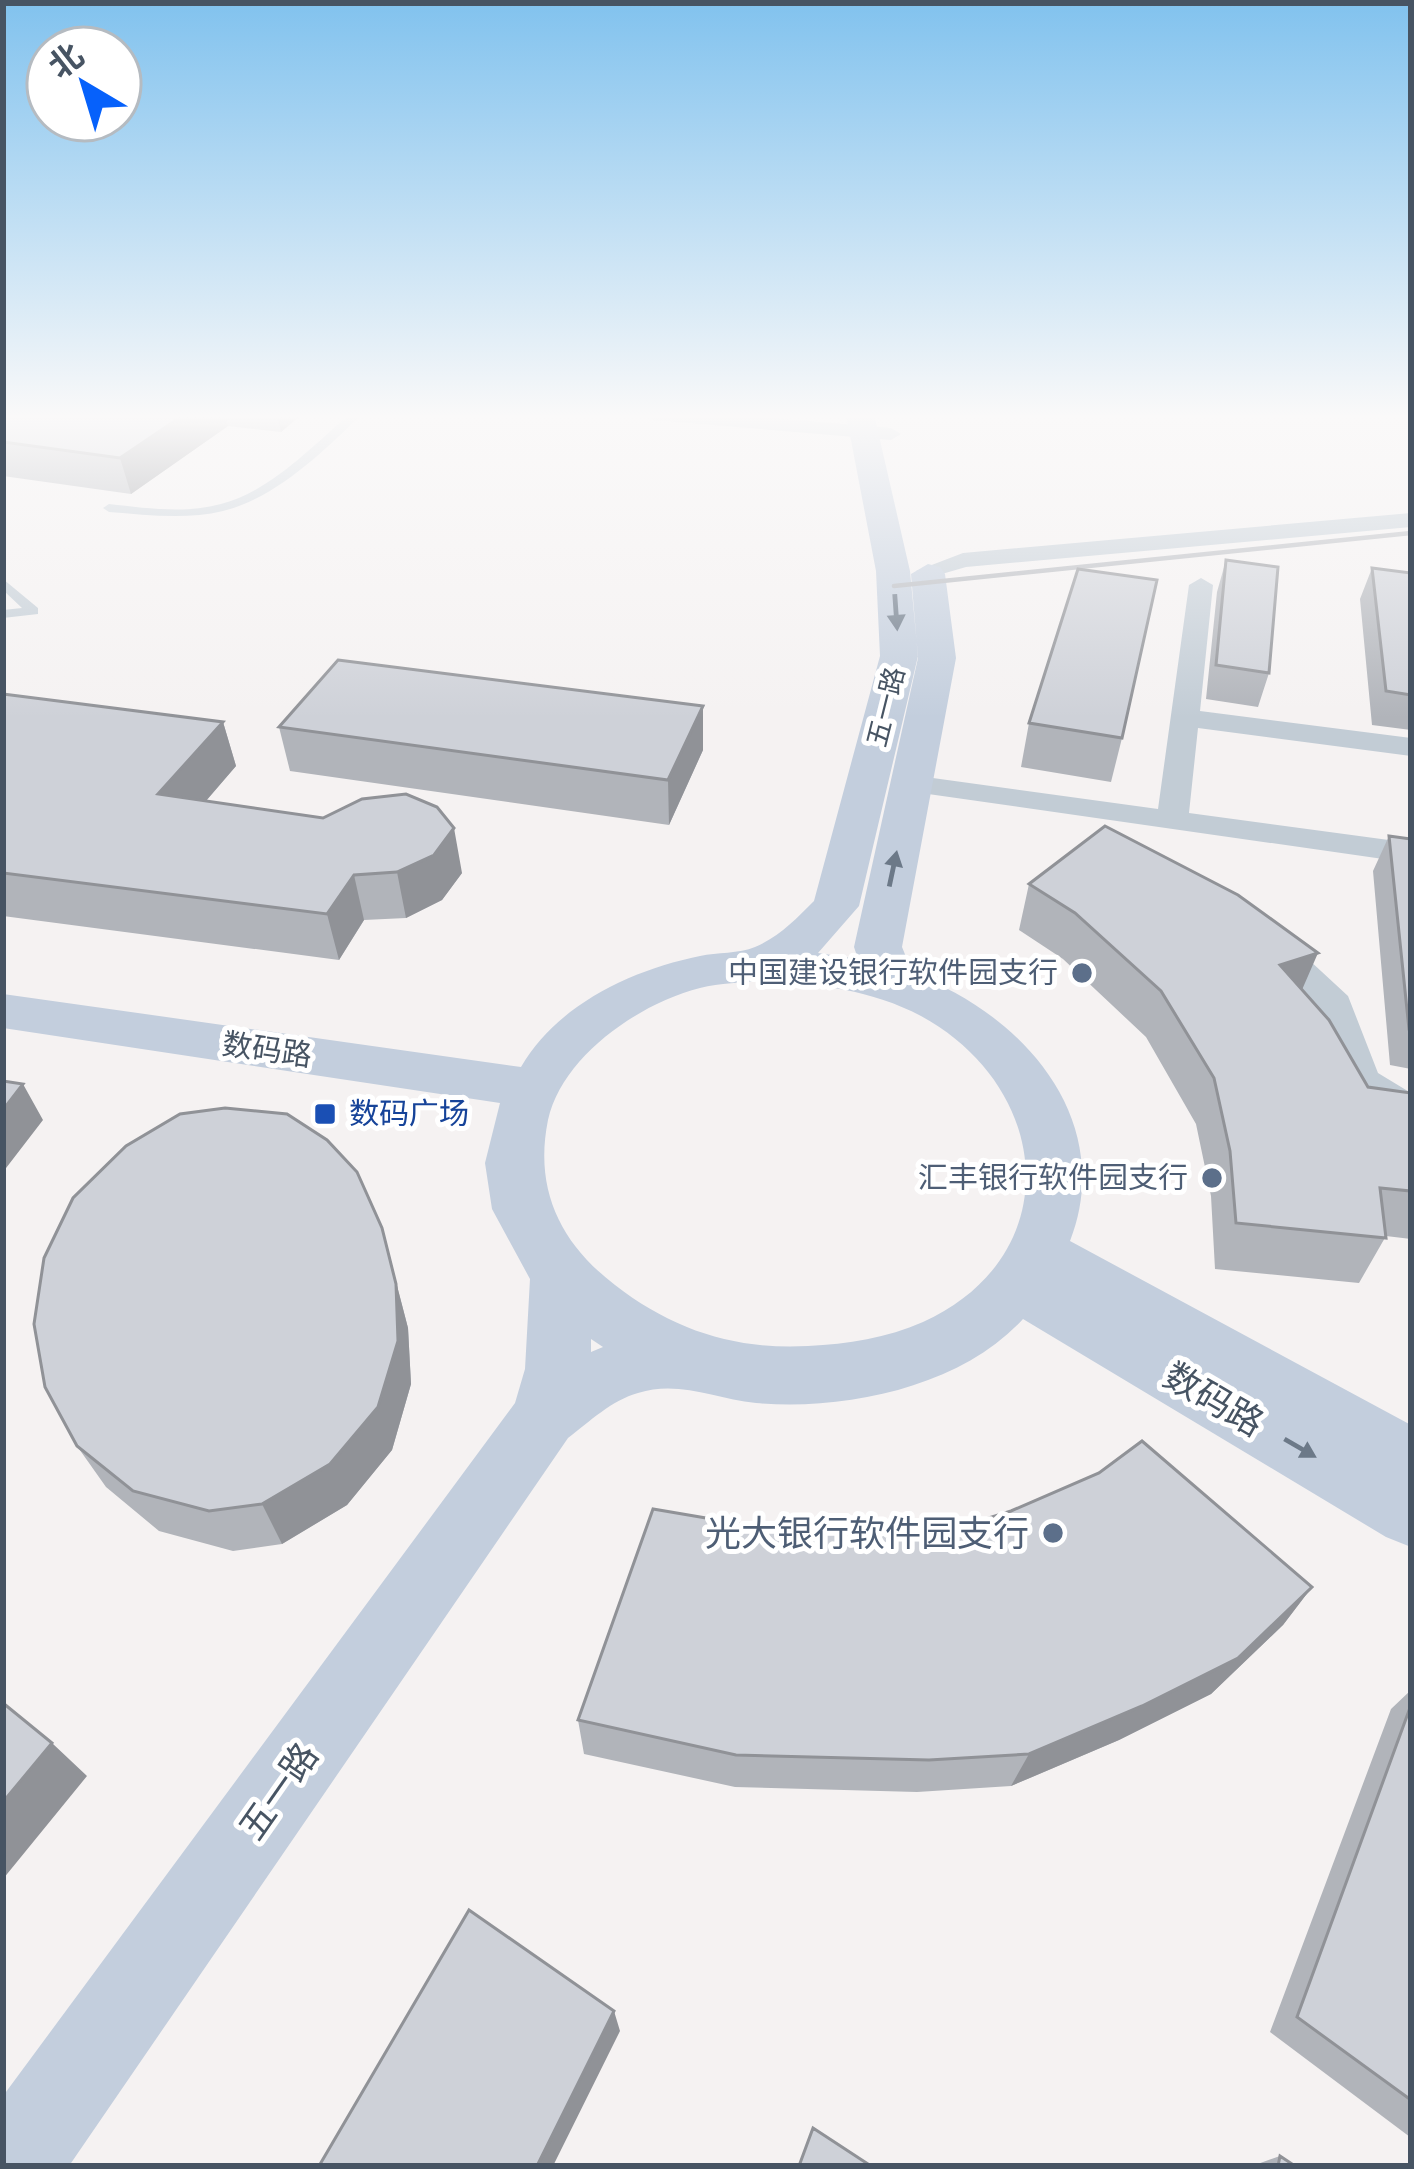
<svg xmlns="http://www.w3.org/2000/svg" width="1414" height="2169" viewBox="0 0 1414 2169" font-family="'PT Sans','Noto Sans SC',sans-serif">
<rect width="100%" height="100%" fill="#f5f2f2"/>
<g fill="none" stroke-linecap="round" stroke-linejoin="round">
<path fill="#c2ccd5" fill-rule="evenodd" d="M350,414H362C324,451 276,498 223,511C186,520 147,515 109,512L103,508L109,504C145,508 185,514 221,504C271,491 311,447 350,414Z
M3,579L38,608V614L3,618V610L22,608L3,590Z"/>
<path fill="#c2ccd5" fill-rule="evenodd" d="M643,414H728L891,428L901,434L891,440L653,420Z
M1411,513V527L966,567L928,578L916,571L963,553Z
M1201,578L1213,585L1200,711L1411,738V756L1198,728L1189,813L1411,843V863L900,790L896,784L900,778L911,775L1158,809L1189,585Z
M1270,932L1282,935L1348,996L1378,1073L1411,1093V1127L1347,1091L1318,1010L1253,943L1258,935Z"/>
<path fill="#c3cedd" fill-rule="evenodd" d="M846,414H874L910,571L918,656L859,906L818,953L858,959L854,947L918,658L911,574L928,564L940,567L945,574L956,658L902,947L913,974C1022,1013 1117,1120 1070,1241L1411,1425V1547L1386,1537L1023,1319C961,1387 845,1411 756,1403C715,1399 679,1380 638,1393C612,1400 589,1422 568,1438L69,2166H3V2096L515,1403L525,1369L530,1279L492,1209L485,1163L500,1103L3,1028V994L521,1067C557,1005 631,970 700,956C717,952 739,954 755,947C779,937 796,919 814,901L880,656L876,571ZM763,980C818,984 872,990 921,1016C1053,1088 1068,1256 923,1322C887,1338 848,1344 808,1346C735,1350 673,1330 615,1285C560,1243 534,1189 548,1120C562,1056 640,1003 700,988C720,983 742,983 763,980ZM591,1339L603,1347L591,1352Z"/>
<path stroke="#b4b7bd" stroke-width="4.5" d="M894,586L1411,533"/>
</g>
<path fill="#b1b4ba" d="M3,414H302L281,432L228,426L131,494L3,476Z
M1226,560L1269,673L1258,707L1206,699L1217,592Z
M1372,568L1411,573V730L1372,725L1360,599Z
M3,694L223,722L236,766L206,801L462,873L442,900L406,918L364,920L339,960L3,916Z
M703,706V750L669,825L290,771L279,727Z
M1029,723L1122,738L1111,782L1021,767Z
M1389,836L1411,839V1069L1390,1065L1373,871Z
M1029,884L1302,990L1368,1087L1411,1093V1239L1386,1236L1359,1283L1215,1269L1211,1196L1196,1124L1146,1037L1063,959L1019,930Z
M382,1228L408,1328L411,1384L392,1450L347,1505L282,1544L233,1551L159,1531L106,1487L77,1446Z
M753,1526L1312,1587L1283,1625L1211,1694L1119,1740L1011,1786L917,1792L735,1787L584,1754L578,1720Z
M1411,1690L1410,2137L1270,2032L1391,1709Z
M1280,2156L1295,2166H1252Z"/>
<path fill="#909297" d="M185,414H225L228,426L131,494L120,458Z
M277,414H302L281,432Z
M703,706V750L669,825L668,780Z
M223,722L236,766L173,839L158,794Z
M454,828L462,873L442,900L406,918L397,872Z
M354,875L364,920L339,960L327,914Z
M1318,953L1298,999L1280,965Z
M23,1084L43,1120L3,1172V1110Z
M382,1228L408,1328L411,1384L392,1450L347,1505L282,1544L262,1504Z
M1312,1587L1283,1625L1211,1694L1119,1740L1011,1786L1029,1754Z
M52,1743L87,1776L3,1879V1802Z
M614,2011L620,2031L553,2166H537Z"/>
<path fill="#ced1d8" stroke="#909297" stroke-width="3" d="M3,414H185L120,458L3,442Z
M1226,560L1278,567L1269,673L1216,665Z
M1372,568L1411,573V695L1386,691Z
M1078,569L1157,580L1122,738L1029,723Z
M338,660L703,706L668,780L279,727Z
M3,694L223,722L158,794L323,818L362,799L406,794L437,807L454,828L434,855L397,872L354,875L327,914L3,873Z
M1105,826L1238,895L1318,953L1280,965L1329,1020L1368,1087L1411,1093V1191L1380,1188L1386,1238L1236,1223L1230,1151L1214,1078L1161,991L1075,913L1029,884Z
M1389,836L1411,839V1029H1409Z
M3,1081L23,1084L3,1110Z
M225,1108L287,1114L327,1140L357,1172L382,1228L396,1284L398,1341L378,1407L330,1464L262,1504L209,1511L133,1491L77,1446L45,1387L34,1324L44,1258L73,1198L126,1146L180,1114Z
M1142,1441L1312,1587L1238,1658L1142,1706L1029,1754L929,1760L736,1755L578,1720L653,1509L753,1526L843,1532L947,1531L1011,1511L1099,1473Z
M3,1703L52,1743L3,1802Z
M1411,1705V2100L1297,2017Z
M469,1910L614,2011L537,2166H319Z
M813,2128L871,2166H799Z
M1280,2156L1295,2166H1278Z"/>
<defs><path id="oneway-solid" d="M-6-.8H1V-3.2L6.5 0L1 3.2V.8H-6Z" transform="scale(3)"/></defs>
<g fill="#6c7988">
<use href="#oneway-solid" transform="translate(896 612) rotate(86)"/>
<use href="#oneway-solid" transform="translate(893 869) rotate(-78)"/>
<use href="#oneway-solid" transform="translate(1300 1448) rotate(30)"/>
</g>
<linearGradient id="sky" x2="0" y2="1"><stop stop-color="#81c2ee"/><stop offset="0.58" stop-color="#faf9f9"/><stop offset="1" stop-color="#faf9f9" stop-opacity="0"/></linearGradient>
<rect width="1414" height="718" fill="url(#sky)"/>
<g fill="#5c6f8a" stroke="#fff" stroke-width="4.5">
<circle cx="1082" cy="973" r="12"/>
<circle cx="1212" cy="1178" r="12"/>
<circle cx="1053" cy="1533" r="12"/>
</g>
<rect fill="#1a4fb4" stroke="#fff" stroke-width="4.5" x="313" y="1102" width="24" height="24" rx="6"/>
<g text-anchor="middle" stroke-width="10" stroke-linejoin="round" paint-order="stroke">
<g font-size="27" fill="#475463" stroke="#fff">
<text transform="translate(886 707) rotate(-76)" y="9">五一路</text>
</g>
<g font-size="30" fill="#4e5e75" stroke="#fff" text-anchor="end">
<text x="1058" y="983">中国建设银行软件园支行</text>
<text x="1188" y="1188">汇丰银行软件园支行</text>
</g>
<g font-size="30" fill="#475463" stroke="#fff">
<text transform="translate(267 1050) rotate(8)" y="10">数码路</text>
</g>
<g font-size="30" fill="#164399" stroke="#fff" text-anchor="start">
<text x="349" y="1124">数码广场</text>
</g>
<g font-size="36" fill="#475463" stroke="#fff">
<text transform="translate(1214 1399) rotate(30)" y="13">数码路</text>
<text transform="translate(278 1791) rotate(-55)" y="13">五一路</text>
</g>
<g font-size="36" fill="#4e5e75" stroke="#fff" text-anchor="end">
<text x="1029" y="1546">光大银行软件园支行</text>
</g>
</g>
<rect width="1414" height="2169" fill="none" stroke="#475463" stroke-width="12"/>
<g transform="translate(84 84) rotate(322)"><circle r="57" fill="#ffffff" stroke="#b5bbc1" stroke-width="3"/>
<path d="M0-9L21 45L0 30L-21 45Z" fill="#0661fb"/>
<text y="-18" font-size="33" font-weight="bold" text-anchor="middle" fill="#475463">北</text>
</g>
</svg>
